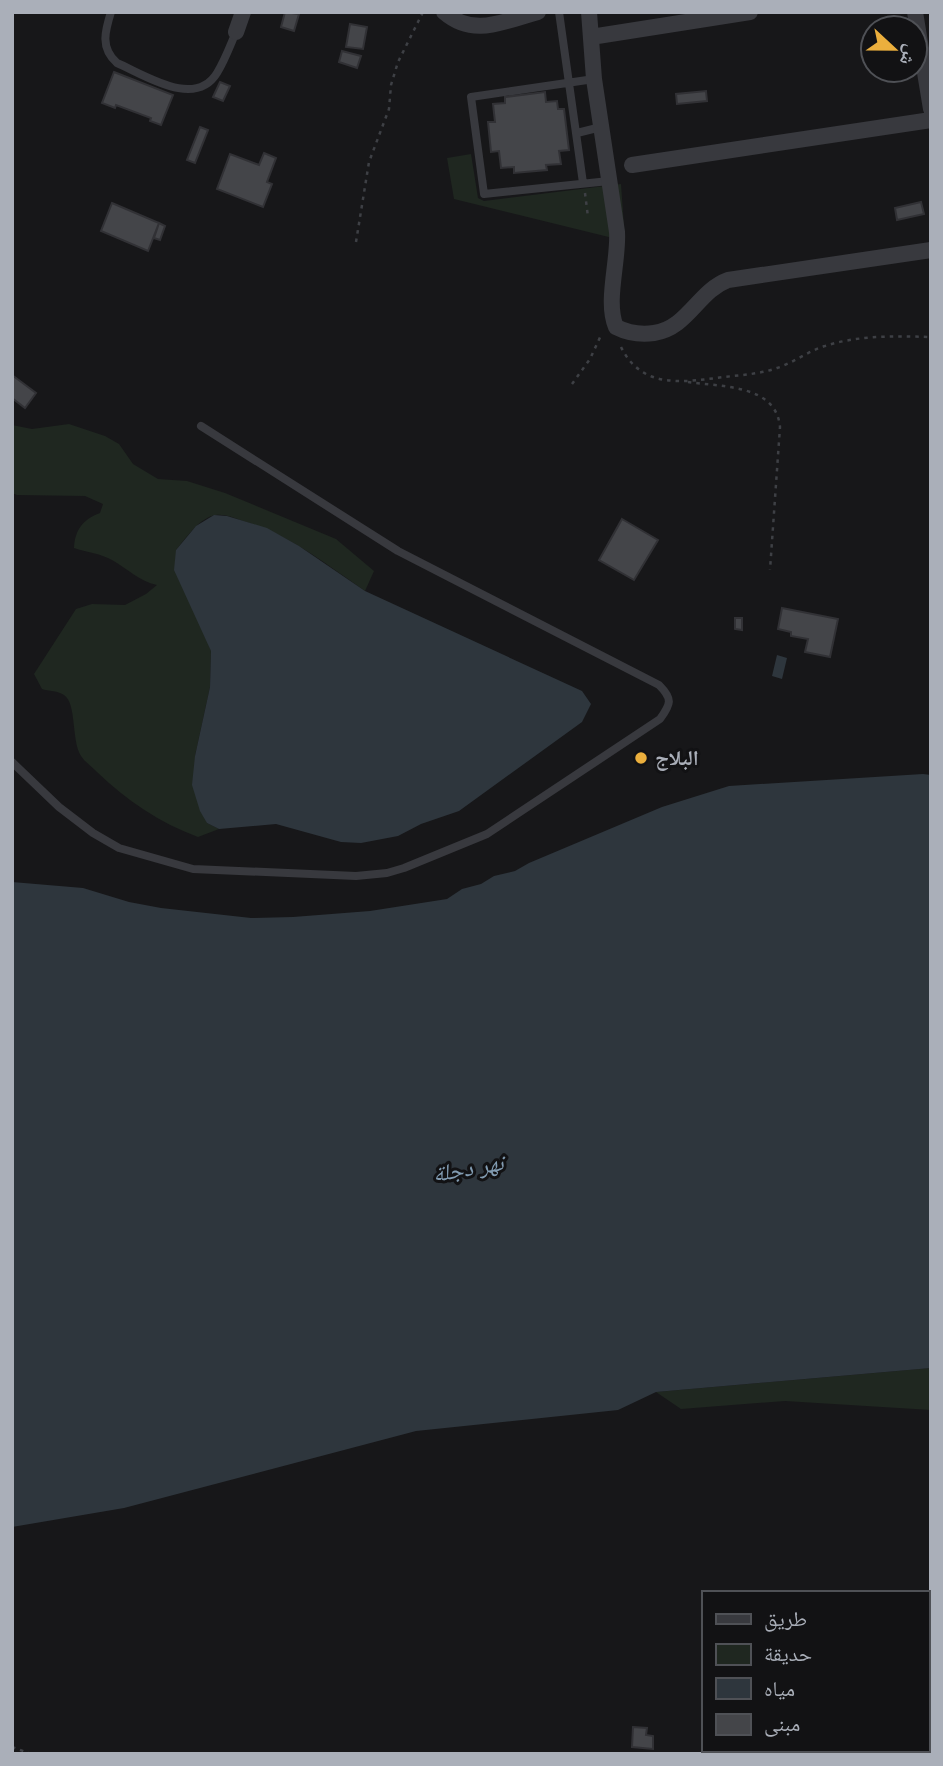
<svg xmlns="http://www.w3.org/2000/svg" width="943" height="1766" viewBox="0 0 943 1766" font-family="Jost,'Noto Naskh Arabic',sans-serif">
<rect width="100%" height="100%" fill="#171719"/>
<path fill="#1f2720" d="M471,154L478,198L484,201L621,184L625,241L454,199L447,158Z
M69,424L105,436L119,444L133,464L158,479L187,481L225,493L336,539L374,571L365,591C326,564 288,534 243,521C234,518 225,514 216,515C200,517 186,538 176,550L211,651L210,687L195,756L207,823L219,829L198,837C160,823 126,800 97,772C92,767 85,762 81,756C71,740 77,704 64,695C59,691 48,691 42,689L34,674L76,609L92,604L125,605L146,594L157,585C139,581 128,569 112,560C102,554 86,552 74,548C75,530 83,519 100,513L103,504L85,496L17,495L12,493V425L32,429Z
M931,1368V1410L785,1401L681,1409L656,1392Z"/>
<path fill="#2e363d" d="M214,515L227,516L267,528L299,546L365,591L582,691L591,704L582,722L459,811L421,824L398,836L361,843L341,842L276,824L219,829L207,823L200,811L192,785L195,756L210,687L211,651L174,570L176,550L196,526Z
M777,655L787,658L782,679L772,676Z
M923,774L931,775V1368L656,1392L618,1410L416,1431L124,1508L12,1527V882L83,888L129,902L161,908L251,918L293,917L370,911L447,899L462,889L481,884L494,876L515,871L529,863L662,807L729,786Z"/>
<path fill="#444549" stroke="#313135" stroke-width="2" d="M285,12L299,14L294,31L281,27Z
M350,24L367,27L363,49L346,47Z
M342,51L361,56L357,68L339,62Z
M114,72L173,95L161,125L150,121L151,118L116,105L115,108L102,103Z
M220,82L230,86L223,101L213,97Z
M706,91L707,101L677,104L676,94Z
M545,92L546,102L557,101L558,109H564L569,150L559,151L561,164L546,165L547,170L514,173V167L501,168L499,151L491,152L488,122H495L493,104L505,103V97Z
M200,127L208,130L195,163L187,160Z
M264,153L276,158L267,182L272,184L263,207L217,189L230,154L259,165Z
M921,202L924,214L897,220L895,208Z
M112,203L159,223L148,251L101,231Z
M159,223L165,226L160,240L154,238Z
M12,375L36,393L25,408L12,398Z
M622,519L658,540L634,580L599,560Z
M782,608L838,619L830,657L805,652L808,639L791,636V632L778,629Z
M735,618H742V630L735,629Z
M633,1727L647,1728L646,1735L653,1736V1749L632,1747Z"/>
<g fill="none" stroke-linecap="round" stroke-linejoin="round">
<path stroke="#3e4045" stroke-width="2.5" stroke-dasharray="3.5 5" stroke-linecap="butt" d="M585,193L588,217
M356,242L369,162L389,109L391,85L398,62L423,12
M621,347C642,390 684,382 724,377C742,375 760,374 777,368C793,363 808,351 825,346C859,335 896,336 931,337
M688,382C721,387 776,384 780,427L770,570
M572,384L590,359L602,333
M12,1747L31,1754"/>
<path stroke="#38393e" stroke-width="8" d="M111,12C105,31 100,48 117,63C145,75 195,109 217,73C225,60 230,46 236,32
M559,12L583,183
M594,79L471,97L484,194L609,181
M577,133L601,127
M12,762L59,807L93,833L119,848L193,869L356,876L387,873L404,868L487,834L660,719C671,704 673,699 659,685L398,551L201,426"/>
<path stroke="#38393e" stroke-width="16" d="M444,12C474,38 503,21 538,12
M589,12L594,79L617,232C619,260 605,302 616,327C628,333 640,335 654,333C688,328 698,291 728,280L931,250
M915,12L931,109
M236,32L243,12
M591,37L750,12
M632,165L931,120"/>
</g>
<circle fill="#ebaf3d" stroke="#121214" stroke-width="2.5" cx="641" cy="758" r="7"/>
<g text-anchor="middle" stroke-width="6" stroke-linejoin="round" paint-order="stroke">
<g font-size="21" font-weight="bold" fill="#aaafb9" stroke="#121214" text-anchor="start">
<text x="655" y="765">البلاج</text>
</g>
<g font-size="23" font-style="italic" fill="#829cb2" stroke="#121214">
<text transform="translate(468 1168) rotate(-10)" y="8">نهر دجلة</text>
</g>
</g>
<rect width="943" height="1766" fill="none" stroke="#aaafb9" stroke-width="28"/>
<rect x="702" y="1591" width="228" height="161" fill="#121214" stroke="#4f5156" stroke-width="2"/>
<rect x="716" y="1614" width="35" height="10" fill="#38393e" stroke="#4f5156" stroke-width="2"/>
<text x="764" y="1626" font-size="21" fill="#aaafb9">طريق</text>
<rect x="716" y="1644" width="35" height="21" fill="#1f2720" stroke="#4f5156" stroke-width="2"/>
<text x="764" y="1661" font-size="21" fill="#aaafb9">حديقة</text>
<rect x="716" y="1678" width="35" height="21" fill="#2e363d" stroke="#4f5156" stroke-width="2"/>
<text x="764" y="1696" font-size="21" fill="#aaafb9">مياه</text>
<rect x="716" y="1714" width="35" height="21" fill="#444549" stroke="#4f5156" stroke-width="2"/>
<text x="764" y="1731" font-size="21" fill="#aaafb9">مبنى</text>
<g transform="translate(894 49) rotate(112)"><circle r="33" fill="#121214" stroke="#4f5156" stroke-width="2"/>
<path d="M0-5L12 26L0 18L-12 26Z" fill="#ebaf3d"/>
<text y="-10" font-size="19" font-weight="bold" text-anchor="middle" fill="#aaafb9">ش</text>
</g>
</svg>
